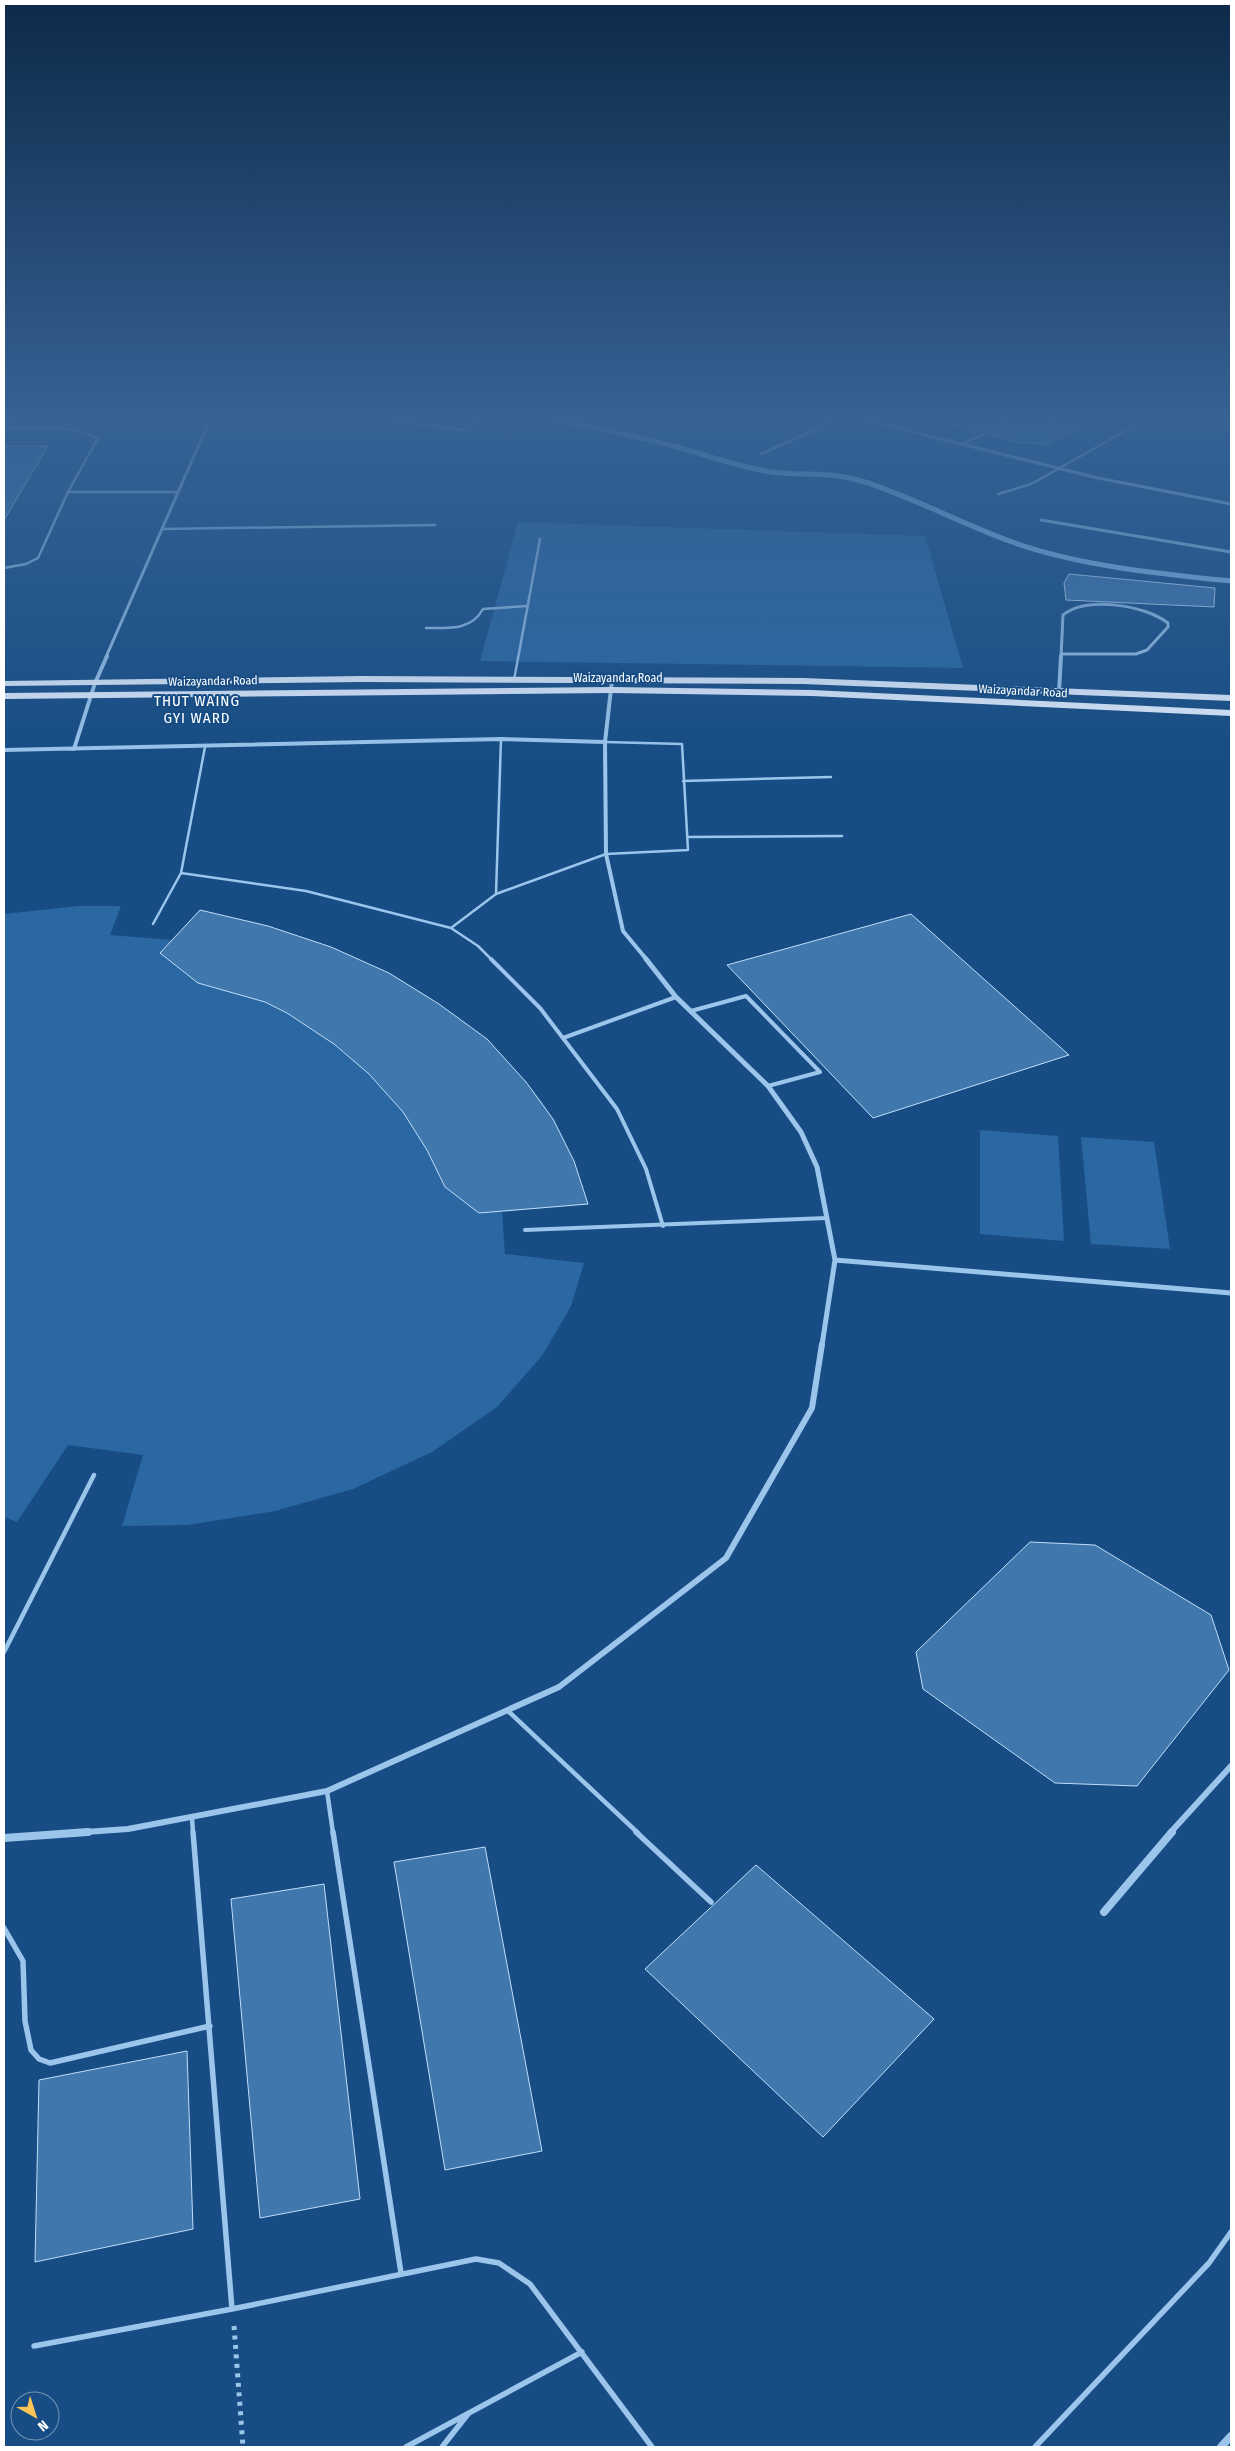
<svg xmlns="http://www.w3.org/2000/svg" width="1235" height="2451" viewBox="0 0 1235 2451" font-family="'Fira Sans Condensed',sans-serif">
<rect width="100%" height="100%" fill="#174d84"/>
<path fill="#2a67a3" d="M518,522L925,536L963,668L480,661Z
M78,906H121L110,935L172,940L200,910C317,937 428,975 512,1067C527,1083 543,1101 554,1121C569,1147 579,1175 588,1204L502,1212L505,1254L584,1263L571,1306L542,1356L497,1407L432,1452L353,1489L275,1511L188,1525L122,1526L143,1455L68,1445L17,1522L4,1517V914Z
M980,1130L1058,1136L1064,1241L980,1234Z
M1081,1137L1154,1142L1170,1249L1091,1244Z"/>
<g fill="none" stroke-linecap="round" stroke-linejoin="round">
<path stroke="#8ec0ef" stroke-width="5" d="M544,417C588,427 633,435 677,447C706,455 742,468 772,472C806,476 830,471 865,482C917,499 964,525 1015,543C1080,566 1162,574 1231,581"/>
</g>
<path fill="#4077ad" stroke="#c1def9" d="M951,417H1044L1080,426L1044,445L1030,442L1026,444L990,435L1007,427L1008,424L1006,421L980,432L950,424Z
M4,446H48L4,520Z
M1069,574L1215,588L1214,607L1066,600L1064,583Z
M200,910L268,926L331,947L389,973L439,1004L487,1039L526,1082L553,1119L574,1161L588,1204L479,1213L445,1187L427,1150L403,1112L369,1074L334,1044L287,1013L265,1002L198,983L160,953Z
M911,914L1069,1055L873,1118L727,965Z
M1030,1542L1095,1545L1211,1615L1229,1670L1137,1786L1055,1783L923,1689L916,1652Z
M485,1847L542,2151L445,2170L394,1862Z
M756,1865L934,2019L823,2137L645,1969Z
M324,1884L360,2199L260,2218L231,1899Z
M187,2051L193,2229L35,2262L39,2080Z"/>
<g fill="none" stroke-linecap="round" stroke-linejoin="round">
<path stroke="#9cc5ec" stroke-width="5" stroke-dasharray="4 5.5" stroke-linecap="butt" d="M234,2326L243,2447"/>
<path stroke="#9cc5ec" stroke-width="2.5" d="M360,417L464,430L479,422L478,419L470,417
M4,429C36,428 69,424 98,438L68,492L38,558L26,564L4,568
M4,432L10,429L14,417
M962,444L1005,424
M68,492H178
M998,494L1031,484L1138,424
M162,529L435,525
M426,628C448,628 471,631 483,609L528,606
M514,680L540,539
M683,781L831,777
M687,837L842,836
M181,873L306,891L451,928
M496,894L501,739
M153,924L181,873L205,747
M492,960L478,946L451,928L496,894L606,854L688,850L682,744L605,742"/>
<path stroke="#9cc5ec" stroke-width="4" d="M491,959L540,1008L617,1109L646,1169L663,1226
M691,1011L746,996L820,1072L768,1086
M563,1038L676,997
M525,1230L827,1218"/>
<path stroke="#9cc5ec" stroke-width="4.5" d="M4,1652L94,1475
M508,1711L638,1833
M327,1791L333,1833
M192,1817L193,1833"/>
<path stroke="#9cc5ec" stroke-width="5.5" d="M193,1832L232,2309
M333,1832L401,2273
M636,1832L711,1902
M4,1928L23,1961L25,2021L31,2050L39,2059L50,2063L210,2026
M34,2346L232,2309L476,2259L499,2263L530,2284L652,2447
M406,2447L582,2352
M442,2447L468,2414
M1035,2447L1209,2263L1231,2232"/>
<path stroke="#9cc5ec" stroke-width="3" d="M852,417L1098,478L1231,504
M761,454L843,417
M1041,520L1231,552
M106,657L211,417
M1061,657L1063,615C1087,596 1145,605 1168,623V627L1147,650L1136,654H1061"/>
<path stroke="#9cc5ec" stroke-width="4" d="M612,680L605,742L606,854L623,931L647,960
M1059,692L1061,656
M74,749L95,683L107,656
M4,750L501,739L605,742"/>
<path stroke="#9cc5ec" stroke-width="5" d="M646,959L676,997L768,1086L801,1132L817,1167L835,1260L822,1345
M835,1260L1231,1293"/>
<path stroke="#9cc5ec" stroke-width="6" d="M71,1833L128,1829L327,1791L559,1687L726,1558L812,1408L822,1344
M1170,1833L1231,1766"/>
<path stroke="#9cc5ec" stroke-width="8" d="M4,1838L88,1832
M1104,1912L1172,1832
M1221,2447L1231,2436"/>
<path fill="#e1eeff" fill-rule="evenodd" d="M361,676L803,678L1231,695V701L803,684L361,682L4,686V681Z
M611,687L812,690L1231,710V716L812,696L611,693L4,699V693Z"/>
</g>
<linearGradient id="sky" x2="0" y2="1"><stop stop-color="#0d2a49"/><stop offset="0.55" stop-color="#366294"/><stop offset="1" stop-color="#366294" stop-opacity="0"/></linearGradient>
<rect width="1235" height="760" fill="url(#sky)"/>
<g text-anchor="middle" stroke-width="4" stroke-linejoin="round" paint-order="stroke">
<g font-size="12" fill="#fff" stroke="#174d84">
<text x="618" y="682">Waizayandar Road</text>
<text transform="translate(213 681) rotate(-1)" y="4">Waizayandar Road</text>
<text transform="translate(1023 691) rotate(3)" y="4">Waizayandar Road</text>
</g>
<g font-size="15" letter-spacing="1" fill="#fff" stroke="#174d84">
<text x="197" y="706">THUT WAING<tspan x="197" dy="17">GYI WARD</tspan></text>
</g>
</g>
<rect width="1235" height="2451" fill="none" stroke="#ffffff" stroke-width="10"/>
<g transform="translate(35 2416) rotate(141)"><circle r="24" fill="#174d84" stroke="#7494b5"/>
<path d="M0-4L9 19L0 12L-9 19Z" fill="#ffc557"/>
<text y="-8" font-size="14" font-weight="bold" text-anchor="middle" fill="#ffffff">N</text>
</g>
</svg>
